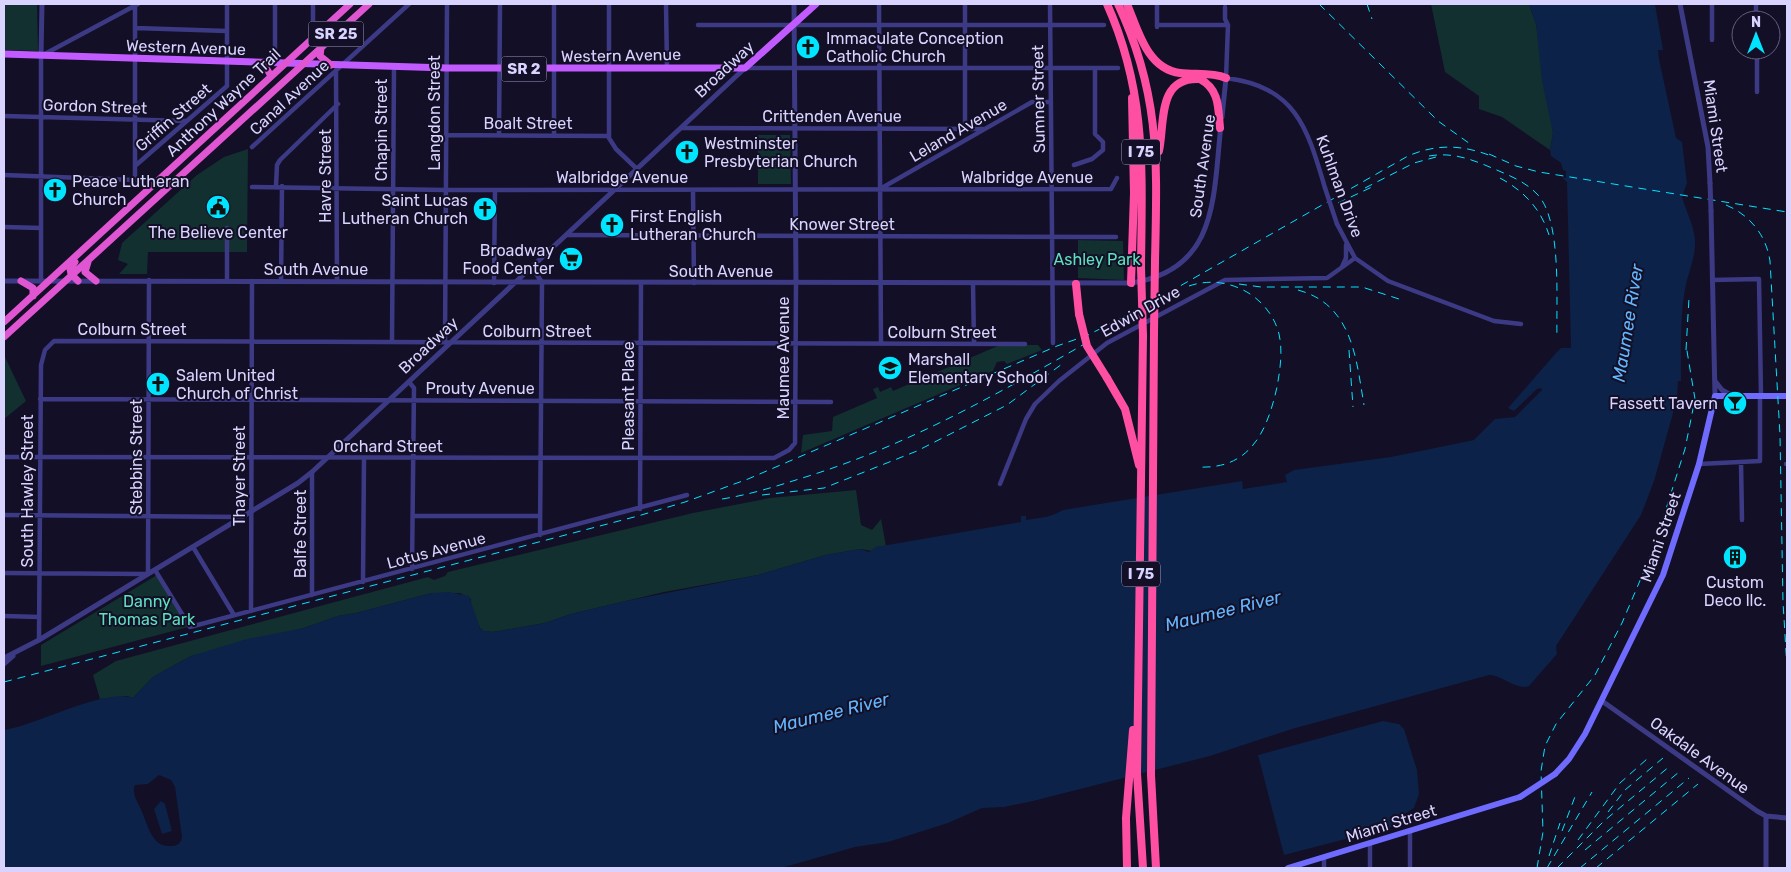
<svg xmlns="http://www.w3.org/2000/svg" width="1791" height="872" viewBox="0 0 1791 872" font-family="Rubik,sans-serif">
<rect width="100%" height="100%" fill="#130f26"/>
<path fill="#12302f" d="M4,4H37L38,51L4,50Z
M1431,4H1529L1536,24L1553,133L1550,150L1502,117L1479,109V96L1445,72Z
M758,135H790L791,184H758Z
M248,149L247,252H148L147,274H119L128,264L118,260L122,243L197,175L224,157Z
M1078,240L1123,241L1124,280L1078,278Z
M1000,345H1038L1042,350L1007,364L1004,361L997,362L993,371L801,453L803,435L832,431L833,417L877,398L873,389L878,387L880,392L891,387L893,391Z
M4,355L26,401L4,419Z
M856,490L861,525L872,530L881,519L886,546L876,547L873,551L860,549L826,555L758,575L664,592L571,614L545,623L493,632L484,631L480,628L471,607V599L460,593H432L356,613L338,616L304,628L191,656L153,677L133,698L127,696L100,699L93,675L116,661L428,577L434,580L445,576L448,572L693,513L770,498Z
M157,575L188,627L41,666V645Z"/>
<path fill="#0c2248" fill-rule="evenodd" d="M1529,4H1655L1663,50H1658L1659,59L1676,138L1682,142L1687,183L1682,197C1686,211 1694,225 1695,240C1696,258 1688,272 1685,289C1680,318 1681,351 1681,381H1678L1677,399L1654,481L1641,515L1556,646L1557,654L1529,686C1517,691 1502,675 1489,675L1292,729L1210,756L1033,801L1004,807L982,808L948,823L888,842L855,847L781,868H4V730C38,725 103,688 133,698L153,677L191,656L247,639L304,628L338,616L356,613L432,593L449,592L469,596L480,628L484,631L493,632L545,623L571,614L626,601L758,575L826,555L860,549L869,552L876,547L1021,522V516H1026V520C1039,518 1052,517 1063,510L1242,481L1243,489L1287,482L1285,475L1294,470L1391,457L1474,440L1495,419L1515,417L1542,390L1541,388L1537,389L1514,411L1508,408L1556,353L1561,348H1571L1567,182L1562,178H1566V171L1563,170L1561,163L1551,156L1550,150L1553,133L1542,81L1536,24ZM159,775L171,780L175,787L182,837L181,841C178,845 176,846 171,846C152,848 148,825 142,812C139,803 131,795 135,785L148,784Z
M1383,721L1399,724L1404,729L1417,770L1419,794L1414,808L1397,819L1392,827L1284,855L1258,755Z
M161,801L165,804L172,831L162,834L154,809Z"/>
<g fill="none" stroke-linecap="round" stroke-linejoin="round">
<path stroke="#3d3a85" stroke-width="4.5" d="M275,4V63
M554,4V135
M609,4V138L616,149L637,169
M666,4L667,68
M879,4L881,344
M965,4V129
M1050,4L1053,343
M1157,4V27
M1712,4V40
M1756,4V20
M1225,7V19L1228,25L1226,78C1296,87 1307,127 1325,188
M313,25V4
M698,25H1104
M1157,25H1228
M135,28L227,31
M1757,50V92
M745,68H1118
M336,70L337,282
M4,116L186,121
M681,128L983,129
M446,135L609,136
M499,135L500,4
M252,147L409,4
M1074,165L1092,159L1103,150V142L1095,134V68
M135,166L227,86V4
M4,175L135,180V5
M276,186L277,165L280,160L338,104
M252,187L446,190L1111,189L1117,178
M880,189L1032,102H1051
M693,190L694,283
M1337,224L1355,258L1388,281L1494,321L1521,324
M4,227L41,228
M567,235L1116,237
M1342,267L1346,258V245
M1712,280L1759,279L1761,396
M41,281V56L138,4
M227,281V228
M281,281L282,186
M494,283L495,190
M973,284L974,344
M392,342L394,67
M445,343L447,4
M409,382L414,388L412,569
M40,399L831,402
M4,457L774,458L789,450L795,443L796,284
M1741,463L1742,520
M1699,464L1760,461V396
M1786,464H1787
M312,472V595
M1000,484L1026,419L1035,404L1059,381L1107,343L1225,280L1327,278L1355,258
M640,509L641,283
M4,515L242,517
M413,516H540
M540,535L542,283
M193,547L234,615
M155,570L190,627L687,495
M4,573L148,574L149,280
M363,582L364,458
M251,611L252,281
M4,616L39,617
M39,640L41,365L45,350L54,341L1025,344
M1410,832V868
M1370,844V868
M1324,858V868"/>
<path stroke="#3d3a85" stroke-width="5" d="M794,4L796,284
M1680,4L1708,147L1710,183
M41,56L42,4
M1222,117L1226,78
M1711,211L1715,396
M535,265L536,273L542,283
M4,281L1131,283C1219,270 1213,196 1221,125
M1715,381L1722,390L1731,395
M4,658L39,640L298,483L312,472L745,68
M4,664L13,656
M1602,701L1757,811L1766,816L1787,818
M1766,816V868"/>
<path stroke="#6f6bff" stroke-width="6" d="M1555,774L1569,759L1585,734L1663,575L1699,464L1715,396H1787
M1288,868L1520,797"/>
<path stroke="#c25bff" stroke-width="7" d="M4,54L447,68H745L816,4"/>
<path stroke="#e055d1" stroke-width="7" d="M321,48L320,56L331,65
M259,63L265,66L271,76
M75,262L70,269L71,274L78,281
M88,262L85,272L96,281
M21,281L33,288V296
M4,322L350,4
M4,337L369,4"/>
<path stroke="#ff4fa3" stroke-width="8" d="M1107,4C1147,93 1142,172 1141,267
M1118,4C1161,95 1157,164 1155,261
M1127,4C1138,30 1147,69 1180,73C1195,75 1211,72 1226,78
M1200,79C1220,90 1218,108 1220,128
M1159,151C1165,123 1157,78 1198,79
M1131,283L1134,193L1132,98
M1076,284L1079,314
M1154,331L1151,775L1156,868
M1107,378L1125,409L1139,465
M1127,868L1126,818L1133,730
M1143,868L1137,773L1143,336"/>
<path stroke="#00e5ff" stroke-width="1" stroke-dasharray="8 6" stroke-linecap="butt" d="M1319,4L1438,121L1473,146
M1367,4L1372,19
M1489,154L1516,166L1539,172L1787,212
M1429,156C1452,152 1471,159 1492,168C1508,175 1525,181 1538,195C1562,222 1556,300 1557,337
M1500,178C1524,191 1541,209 1549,235
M1365,188L1414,163L1436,157
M1338,203L1372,187
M1726,205C1750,215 1766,235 1770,261L1780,435L1783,602L1787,668
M1239,284L1261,287H1362L1399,299
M1189,286C1226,273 1269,295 1279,334C1283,352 1280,370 1277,387C1267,432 1250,470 1197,467
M1298,290C1353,305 1356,359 1364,405
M1349,350L1353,407
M1686,350L1689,298
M762,495L824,488L917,451L1007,405L1062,364
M722,499C748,495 774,487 799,479C905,447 998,394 1093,339
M4,682L638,516L685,502L748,479L1057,346L1088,335L1145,306L1408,156C1438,143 1464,145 1494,157
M1608,812L1625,790L1663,758
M1562,831L1576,794
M1578,840L1620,783L1647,759
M1585,850L1679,772
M1549,856L1560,823
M1537,868L1543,832L1541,771L1545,746L1556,724L1595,675L1622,623L1653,550L1685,449L1695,399L1686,345
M1547,868L1592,792
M1557,868L1604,821L1670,766
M1580,868L1689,778
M1596,868L1698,784"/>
<path stroke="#3d3a85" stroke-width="4.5" d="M1325,188L1337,224"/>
<path stroke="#3d3a85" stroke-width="5" d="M1710,183L1711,211"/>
<path stroke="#6f6bff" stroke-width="6" d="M1520,797L1555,774"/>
<path stroke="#ff4fa3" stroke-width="8" d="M1141,267L1143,336
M1079,314L1087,346L1107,378
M1154,331L1155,261"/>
</g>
<defs>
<g id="church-disc" transform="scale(1.25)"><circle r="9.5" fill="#00e5ff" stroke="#130f26"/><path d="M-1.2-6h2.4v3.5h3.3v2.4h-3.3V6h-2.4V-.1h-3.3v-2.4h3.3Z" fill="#111"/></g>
<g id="civic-disc" transform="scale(1.25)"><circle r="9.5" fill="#00e5ff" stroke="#130f26"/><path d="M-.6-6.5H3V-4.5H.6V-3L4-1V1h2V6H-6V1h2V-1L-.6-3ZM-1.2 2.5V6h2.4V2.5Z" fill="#111"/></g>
<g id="supermarket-disc" transform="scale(1.25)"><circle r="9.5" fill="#00e5ff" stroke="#130f26"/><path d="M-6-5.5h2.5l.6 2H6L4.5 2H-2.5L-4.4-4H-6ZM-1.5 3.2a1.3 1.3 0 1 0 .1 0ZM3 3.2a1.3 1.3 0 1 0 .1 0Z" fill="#111"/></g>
<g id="school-disc" transform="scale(1.25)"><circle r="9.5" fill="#00e5ff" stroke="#130f26"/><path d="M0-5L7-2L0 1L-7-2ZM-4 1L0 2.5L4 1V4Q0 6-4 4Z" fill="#111"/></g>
<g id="bar-disc" transform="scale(1.25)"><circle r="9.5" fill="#00e5ff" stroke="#130f26"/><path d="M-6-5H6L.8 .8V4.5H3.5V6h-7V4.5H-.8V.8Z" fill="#111"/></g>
<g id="building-disc" transform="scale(1.25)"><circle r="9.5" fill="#00e5ff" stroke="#130f26"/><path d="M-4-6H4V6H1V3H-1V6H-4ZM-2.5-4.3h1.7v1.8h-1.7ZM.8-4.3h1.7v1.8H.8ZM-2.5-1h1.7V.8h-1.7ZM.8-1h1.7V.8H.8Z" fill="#111"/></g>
</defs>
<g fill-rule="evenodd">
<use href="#church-disc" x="808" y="47"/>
<use href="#church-disc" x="687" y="152"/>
<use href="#church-disc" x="55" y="190"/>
<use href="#civic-disc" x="218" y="207"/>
<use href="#church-disc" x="485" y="209"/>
<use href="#church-disc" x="612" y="225"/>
<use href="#supermarket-disc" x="571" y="259"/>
<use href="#school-disc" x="890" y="368"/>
<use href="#church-disc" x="158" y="384"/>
<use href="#bar-disc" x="1735" y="403"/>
<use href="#building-disc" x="1735" y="557"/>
</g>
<g text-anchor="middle" stroke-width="4" stroke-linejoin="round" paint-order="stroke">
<g fill="#130f26" stroke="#9e99be" stroke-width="1">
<rect x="308.5" y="21.5" width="55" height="25" rx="4"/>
<rect x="501.5" y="56.5" width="45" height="25" rx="4"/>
<rect x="1122" y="139.5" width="38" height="25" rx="4"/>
<rect x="1122" y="561.5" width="38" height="25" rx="4"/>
</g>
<g font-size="15" font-weight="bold" fill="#d9d4ff">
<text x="336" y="39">SR 25</text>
<text x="524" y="74">SR 2</text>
<text x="1141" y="157">I 75</text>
<text x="1141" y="579">I 75</text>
</g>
<g font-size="16" fill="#d9d4ff" stroke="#130f26" text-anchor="start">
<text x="826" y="44">Immaculate Conception<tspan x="826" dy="18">Catholic Church</tspan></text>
<text x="704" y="149">Westminster<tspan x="704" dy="18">Presbyterian Church</tspan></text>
<text x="72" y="187">Peace Lutheran<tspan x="72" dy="18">Church</tspan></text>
<text x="468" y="206" text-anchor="end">Saint Lucas<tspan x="468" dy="18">Lutheran Church</tspan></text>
<text x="630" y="222">First English<tspan x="630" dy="18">Lutheran Church</tspan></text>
<text x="218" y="238" text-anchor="middle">The Believe Center</text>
<text x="554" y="256" text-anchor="end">Broadway<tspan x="554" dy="18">Food Center</tspan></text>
<text x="908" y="365">Marshall<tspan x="908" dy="18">Elementary School</tspan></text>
<text x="176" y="381">Salem United<tspan x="176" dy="18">Church of Christ</tspan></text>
<text x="1718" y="409" text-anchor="end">Fassett Tavern</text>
<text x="1735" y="588" text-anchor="middle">Custom<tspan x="1735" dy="18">Deco llc.</tspan></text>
</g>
<g font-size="16" fill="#d9d4ff" stroke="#130f26">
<text transform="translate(186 47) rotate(2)" y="6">Western Avenue</text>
<text transform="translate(621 55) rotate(-1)" y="6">Western Avenue</text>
<text transform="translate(724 69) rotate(-43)" y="6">Broadway</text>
<text transform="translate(289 97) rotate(-43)" y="6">Canal Avenue</text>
<text transform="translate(1038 99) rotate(-91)" y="6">Sumner Street</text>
<text transform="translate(223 102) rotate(-43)" y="6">Anthony Wayne Trail</text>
<text transform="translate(95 106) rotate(2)" y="6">Gordon Street</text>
<text transform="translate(434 113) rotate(-90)" y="6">Langdon Street</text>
<text x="832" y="122">Crittenden Avenue</text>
<text transform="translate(173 117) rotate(-41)" y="6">Griffin Street</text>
<text x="528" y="129">Boalt Street</text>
<text transform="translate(1716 126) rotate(82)" y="6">Miami Street</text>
<text transform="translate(381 130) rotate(-90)" y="6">Chapin Street</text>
<text transform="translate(958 130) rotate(-30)" y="6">Leland Avenue</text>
<text transform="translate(1202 166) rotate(-82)" y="6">South Avenue</text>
<text transform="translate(325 176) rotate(-90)" y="6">Havre Street</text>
<text x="622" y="183">Walbridge Avenue</text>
<text x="1027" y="183">Walbridge Avenue</text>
<text transform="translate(1340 186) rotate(70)" y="6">Kuhlman Drive</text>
<text x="842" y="230">Knower Street</text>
<text x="316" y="275">South Avenue</text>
<text x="721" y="277">South Avenue</text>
<text transform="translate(1140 311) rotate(-29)" y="6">Edwin Drive</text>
<text x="132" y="335">Colburn Street</text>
<text x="537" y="337">Colburn Street</text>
<text x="942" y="338">Colburn Street</text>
<text transform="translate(428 345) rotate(-43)" y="6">Broadway</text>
<text transform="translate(783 358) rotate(-90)" y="6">Maumee Avenue</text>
<text x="480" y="394">Prouty Avenue</text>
<text transform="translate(628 396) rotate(-90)" y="6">Pleasant Place</text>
<text x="388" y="452">Orchard Street</text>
<text transform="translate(136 457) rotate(-90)" y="6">Stebbins Street</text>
<text transform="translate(239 476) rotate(-90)" y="6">Thayer Street</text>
<text transform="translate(27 491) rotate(-90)" y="6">South Hawley Street</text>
<text transform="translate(300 534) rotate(-90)" y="6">Balfe Street</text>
<text transform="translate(1660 537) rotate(-71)" y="6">Miami Street</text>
<text transform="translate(436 550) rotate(-15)" y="6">Lotus Avenue</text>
<text transform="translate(1700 755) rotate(36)" y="6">Oakdale Avenue</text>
<text transform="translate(1391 823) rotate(-17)" y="6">Miami Street</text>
</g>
<g font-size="16" fill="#5fe0c0" stroke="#130f26">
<text x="1097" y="265">Ashley Park</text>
<text x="147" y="607">Danny<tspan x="147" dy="18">Thomas Park</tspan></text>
</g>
<g font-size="18" font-style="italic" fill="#62b6ff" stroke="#130f26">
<text transform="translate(1628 323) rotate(-81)" y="6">Maumee River</text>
<text transform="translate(1223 611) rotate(-14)" y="6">Maumee River</text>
<text transform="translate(831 713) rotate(-14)" y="6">Maumee River</text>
</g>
</g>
<rect width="1791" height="872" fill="none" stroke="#d9d4ff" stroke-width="10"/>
<g transform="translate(1756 35)"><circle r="24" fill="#130f26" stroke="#625e7d"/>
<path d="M0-4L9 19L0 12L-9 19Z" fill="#00e5ff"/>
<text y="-8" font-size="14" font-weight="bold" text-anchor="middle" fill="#d9d4ff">N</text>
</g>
</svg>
